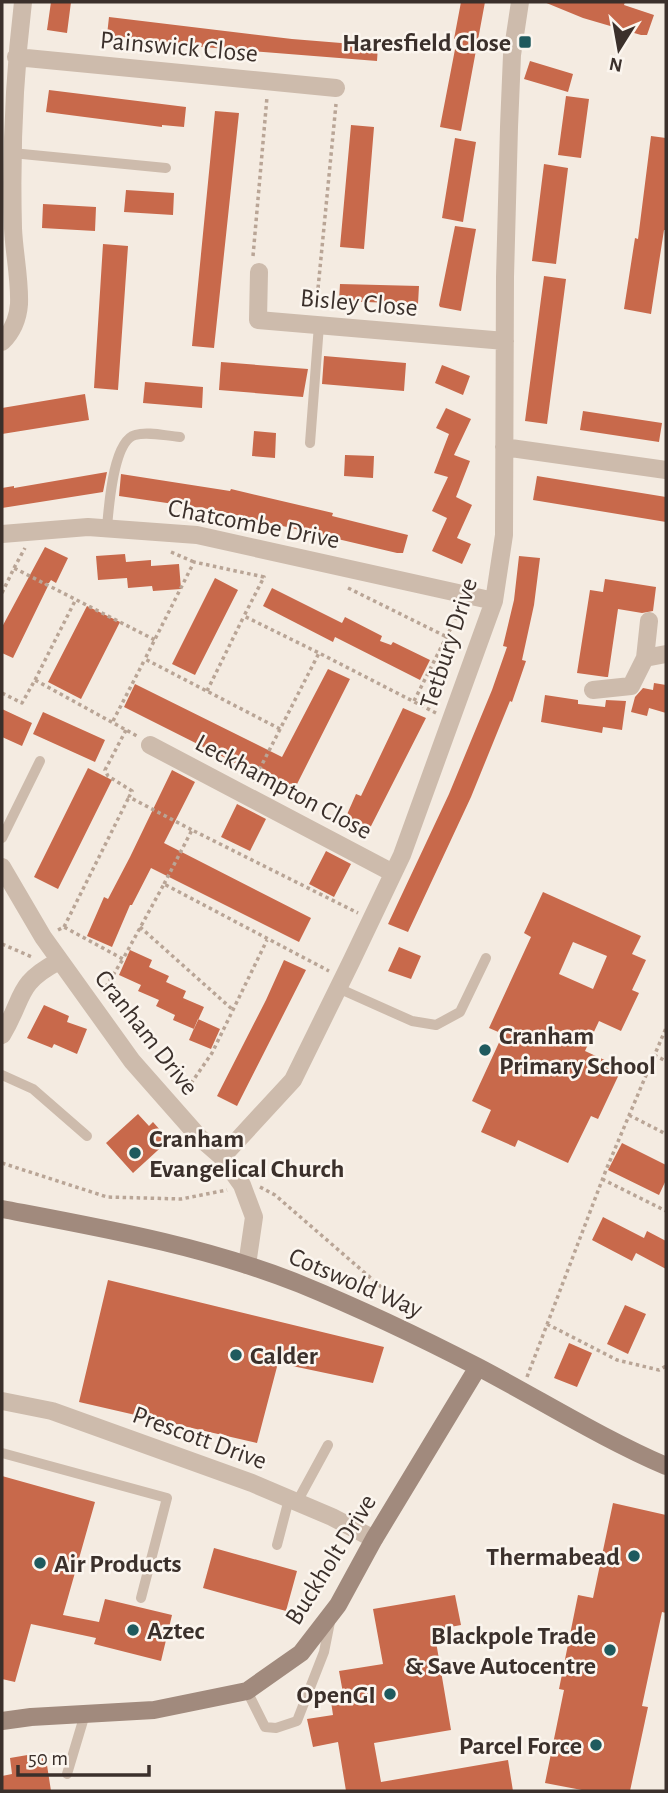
<svg xmlns="http://www.w3.org/2000/svg" width="668" height="1793" viewBox="0 0 668 1793" font-family="'Alegreya Sans',sans-serif">
<rect width="100%" height="100%" fill="#f4ebe1"/>
<path fill="#c8694b" fill-rule="evenodd" d="M51,2H71L67,33L47,30Z
M461,2H485L461,131L440,127L457,39H454Z
M544,2H625L624,5L654,15L647,35H641L583,18Z
M109,17L292,39L378,46L377,61L202,47L107,35Z
M530,61L573,74L568,92L524,79Z
M49,90L186,107L184,127L162,125V127L46,112Z
M566,96L589,99L581,158L558,155Z
M215,111L239,113L214,348L192,346Z
M351,125L374,127L364,249L340,247Z
M651,136L666,138V230H664L651,314L624,309L635,238L638,239Z
M455,138L476,142L463,222L442,218Z
M544,164L568,168L556,264L532,261Z
M126,190L174,193L173,215L124,212Z
M43,204L96,207L95,231L42,228Z
M455,226L476,229L461,311L440,307L439,305Z
M103,244L128,246L118,390L94,388Z
M544,276L566,279L547,424L525,421Z
M340,284L419,286L418,304L339,301Z
M324,356L406,363L404,391L322,384Z
M221,362L308,369L303,397L219,390Z
M442,365L470,376L463,395L435,383Z
M145,382L203,387L202,408L143,403Z
M85,394L89,420L2,434V408Z
M446,408L471,419L454,455L470,461L456,497L472,505L457,538L471,544L462,564L432,551L447,518L432,511L448,477L434,473L449,434L436,428Z
M583,411L662,423L659,442L580,430Z
M254,431L276,433L275,458L252,456Z
M345,455L374,456L373,478L344,476Z
M107,472L103,492L2,508V488L14,486V488Z
M121,474L230,491L231,489L333,513L332,516L408,535L403,553H397L215,510L119,496Z
M537,476L666,497V522L533,500Z
M45,547L68,558L56,583L51,580L49,583L44,584L48,586L13,658L2,653V627Z
M125,554L126,562L151,560V566L179,564L181,589L153,591L152,586L128,588L127,578L98,580L96,556Z
M519,556L540,558L534,605L522,660L526,661L512,702L510,701L471,797L408,932L388,924L449,794L492,690L507,647L503,646L514,600Z
M215,578L238,590L195,675L172,664Z
M605,579L656,587L653,611L642,613L618,609L608,677H606L577,673L590,590L603,592Z
M272,588L342,623L345,617L382,636L380,641L391,645L393,642L430,660L420,680L335,637L333,642L263,606Z
M87,606L120,622L81,699L48,682Z
M328,669L350,679L293,792L124,707L135,684L282,757Z
M654,683L666,685V713L649,708L647,716L631,712L635,697L643,688L653,690Z
M545,695L578,700V704L605,707L606,700L626,701L622,730L603,727L602,733L541,722Z
M403,708L426,718L369,830L345,819L356,794L361,796Z
M2,709L32,723L22,746L2,737Z
M43,712L105,740L95,762L33,734Z
M88,768L112,780L58,889L34,877Z
M172,770L195,782L164,843L311,918L299,942L151,868L132,905H130L112,947L87,936L104,897L108,899L130,857Z
M237,804L266,819L250,851L221,837Z
M326,851L351,864L334,897L309,884Z
M543,892L641,936L632,954L646,960L632,990L639,993L621,1031L599,1021L585,1051L622,1068L598,1119L591,1116L568,1163L518,1140L515,1147L481,1132L491,1110L472,1101L503,1034L489,1028L531,937L524,933ZM573,942L607,956L593,989L559,974Z
M399,947L421,956L411,979L388,971Z
M130,950L152,960L149,967L169,976L166,982L186,991L183,998L204,1007L194,1029L173,1020L175,1015L156,1006L159,1000L138,991L141,985L119,975Z
M284,960L306,970L237,1106L217,1096L266,1000Z
M44,1005L69,1016L67,1022L87,1029L77,1054L54,1044L52,1048L27,1038Z
M198,1019L220,1029L211,1049L189,1040Z
M138,1114L149,1126L153,1122L169,1140L133,1173L106,1143Z
M622,1143L666,1165V1180L659,1195L608,1170Z
M603,1217L644,1238L647,1231L666,1241V1269L636,1253L632,1261L592,1240Z
M108,1280L384,1347L373,1383L278,1363L257,1443L79,1402Z
M625,1305L646,1314L628,1354L607,1344Z
M569,1343L592,1353L577,1387L554,1378Z
M2,1476L95,1502L63,1615L99,1622L105,1599L172,1615L161,1661L94,1644L96,1638L31,1624L15,1682L2,1679Z
M613,1503L666,1515V1613L662,1612L642,1706L648,1707L630,1791H587L545,1783L564,1690L559,1689L578,1595L593,1598Z
M214,1548L297,1571L286,1611L203,1588Z
M455,1595L461,1625L434,1630L451,1730L374,1743L381,1782L508,1760L513,1791H346L338,1742L313,1747L307,1719L333,1715L330,1695L343,1693L339,1671L383,1664L373,1609Z
M45,1752L51,1791H3L2,1776L12,1774L10,1758Z"/>
<g fill="none" stroke-linecap="round" stroke-linejoin="round">
<path stroke="#b9a596" stroke-width="3.5" stroke-dasharray="3.5 3.5" stroke-linecap="butt" d="M253,256L267,97
M316,309L336,104
M171,552L194,562
M14,568L25,548
M348,588L447,637
M2,593L14,568L155,640
M35,680L76,599
M207,691L244,616
M2,693L22,703L35,680L137,736
M414,701L460,610
M113,721L145,659
M280,729L145,659L194,562L264,577L244,616L319,653
M126,730L105,770L108,776L132,791L129,797L192,830
M253,782L319,653L436,713
M164,884L192,830L358,913
M64,927L129,797
M140,927L233,1010
M58,930L64,927L123,959L164,884L329,971
M2,944L32,957
M102,993L123,959
M654,1055L666,1061
M183,1095L212,1053L267,940
M629,1115L666,1134
M2,1163L107,1197L181,1199L227,1190
M602,1179L666,1211
M260,1187L275,1195L410,1312
M547,1324L617,1360L659,1370L666,1366
M527,1377L606,1170L666,1028"/>
<path stroke="#cdbbac" stroke-width="10" d="M12,153L166,168
M310,443L319,325
M107,527C109,506 113,441 135,435C148,431 166,436 180,437
M2,838L40,761
M338,988L412,1021L436,1025L460,1012L486,958
M2,1075L33,1089L87,1136
M2,1453L167,1498L141,1598
M297,1502L328,1445
M277,1545L289,1499
M247,1691L265,1727L276,1728L297,1721L324,1652L330,1622
M67,1774L85,1714"/>
<path stroke="#cdbbac" stroke-width="18" d="M16,57L336,88
M259,272L258,320L505,341
M2,342C12,332 18,318 19,304C20,279 14,253 13,228C11,152 14,77 23,2
M504,447L666,470
M2,534L88,527L197,535L494,601
M645,658L666,654
M593,690L631,686L645,658L649,621
M150,745L393,873
M2,867L43,937L132,1061L199,1137L222,1157L242,1185L254,1217L247,1265
M2,1035C25,997 15,984 59,961
M222,1157L293,1080L351,962L402,855L494,601L504,535L505,277L509,127L512,55L520,2
M2,1401L52,1411L252,1483L332,1517L374,1539"/>
<path stroke="#a18a7d" stroke-width="18" d="M2,1209C102,1228 205,1246 300,1284C361,1309 420,1337 478,1367C541,1400 601,1438 666,1466
M2,1721L31,1717L154,1710L247,1691L301,1653L338,1605L374,1539L478,1367"/>
</g>
<g fill="#1f5a5e" stroke="#fbf5ee" stroke-width="2.5">
<rect x="518" y="35" width="14" height="14" rx="3.5"/>
<circle cx="485" cy="1050" r="7"/>
<circle cx="135" cy="1153" r="7"/>
<circle cx="236" cy="1355" r="7"/>
<circle cx="634" cy="1556" r="7"/>
<circle cx="40" cy="1563" r="7"/>
<circle cx="133" cy="1630" r="7"/>
<circle cx="610" cy="1650" r="7"/>
<circle cx="390" cy="1694" r="7"/>
<circle cx="596" cy="1745" r="7"/>
</g>
<g text-anchor="middle" stroke-width="5" stroke-linejoin="round" paint-order="stroke">
<g font-size="26" font-weight="bold" fill="#3b302b" stroke="#fbf5ee" text-anchor="end">
<text x="511" y="51">Haresfield Close</text>
<text x="499" y="1044" text-anchor="start">Cranham<tspan x="499" dy="30">Primary School</tspan></text>
<text x="149" y="1147" text-anchor="start">Cranham<tspan x="149" dy="30">Evangelical Church</tspan></text>
<text x="250" y="1364" text-anchor="start">Calder</text>
<text x="620" y="1565">Thermabead</text>
<text x="54" y="1572" text-anchor="start">Air Products</text>
<text x="147" y="1639" text-anchor="start">Aztec</text>
<text x="596" y="1644">Blackpole Trade<tspan x="596" dy="30">&amp; Save Autocentre</tspan></text>
<text x="376" y="1703">OpenGI</text>
<text x="582" y="1754">Parcel Force</text>
</g>
<g font-size="26" fill="#3b302b" stroke="#fbf5ee">
<text transform="translate(179 46) rotate(5)" y="9">Painswick Close</text>
<text transform="translate(359 302) rotate(5)" y="9">Bisley Close</text>
<text transform="translate(254 523) rotate(11)" y="9">Chatcombe Drive</text>
<text transform="translate(448 643) rotate(-72)" y="9">Tetbury Drive</text>
<text transform="translate(284 786) rotate(28)" y="9">Leckhampton Close</text>
<text transform="translate(147 1032) rotate(52)" y="9">Cranham Drive</text>
<text transform="translate(356 1282) rotate(23)" y="9">Cotswold Way</text>
<text transform="translate(200 1437) rotate(20)" y="9">Prescott Drive</text>
<text transform="translate(330 1559) rotate(-58)" y="9">Buckholt Drive</text>
</g>
</g>
<rect width="668" height="1793" fill="none" stroke="#3b302b" stroke-width="7"/>
<g transform="translate(619 49) rotate(191)" stroke="#fbf5ee" stroke-width="5" paint-order="stroke">
<path d="M0-5L12 26L0 18L-12 26Z" fill="#3b302b"/>
<text y="-10" font-size="19" font-weight="bold" text-anchor="middle" fill="#3b302b">N</text>
</g>
<path d="M18 1765v10h131v-10" fill="none" stroke="#3b302b" stroke-width="3.5"/>
<text x="28" y="1765" font-size="21" fill="#3b302b" stroke="#fbf5ee" stroke-width="5" paint-order="stroke">50 m</text>
</svg>
